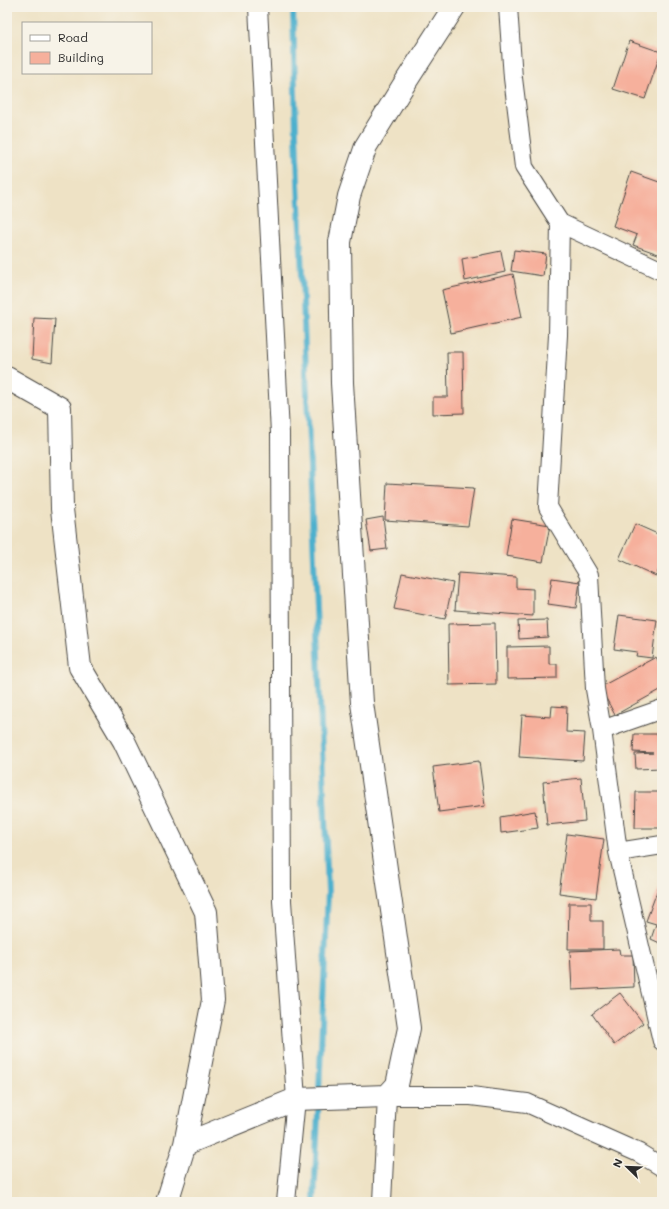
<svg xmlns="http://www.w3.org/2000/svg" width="669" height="1209" viewBox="0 0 669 1209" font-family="Mali,sans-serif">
<rect width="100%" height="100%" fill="#f7f3e8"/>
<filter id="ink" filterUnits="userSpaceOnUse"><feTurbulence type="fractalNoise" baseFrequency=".025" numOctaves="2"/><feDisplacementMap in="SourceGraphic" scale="8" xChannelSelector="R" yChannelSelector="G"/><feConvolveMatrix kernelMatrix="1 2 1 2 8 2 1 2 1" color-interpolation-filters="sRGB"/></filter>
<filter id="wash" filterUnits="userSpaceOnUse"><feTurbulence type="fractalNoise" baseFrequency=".012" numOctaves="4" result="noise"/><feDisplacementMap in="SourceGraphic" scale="16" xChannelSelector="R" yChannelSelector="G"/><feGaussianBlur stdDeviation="0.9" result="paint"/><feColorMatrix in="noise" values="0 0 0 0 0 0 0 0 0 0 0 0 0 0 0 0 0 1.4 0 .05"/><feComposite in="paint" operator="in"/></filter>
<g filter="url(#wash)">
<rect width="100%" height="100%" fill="#eee2c5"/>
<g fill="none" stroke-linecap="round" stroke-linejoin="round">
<path stroke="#4eb0cd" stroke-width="6" d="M293,7L296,134L328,892L314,1202"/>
</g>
<g id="blocks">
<path fill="#f6b09c" d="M629,41L661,52L645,99L613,89Z
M631,172L662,183L661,255L633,245L637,235L613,226Z
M514,250L546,254L543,276L511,271Z
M501,251L505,272L465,281L462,259Z
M513,274L522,317L451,333L442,290Z
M34,318L55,319L52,363L32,359Z
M447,352H463L464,413L433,414V397H448Z
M387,483L474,488L468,526L385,520Z
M383,517L387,549L371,551L366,520Z
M512,519L550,525L543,562L506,556Z
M635,524L662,536V562L656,576L619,559Z
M402,573L453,583L445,619L394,609Z
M458,573L516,577V588L533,589V616L455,610Z
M552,578L580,582L576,608L548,604Z
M619,615L657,620L652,658L636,656L637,652L614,649Z
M547,620L548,637L519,639L518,621Z
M495,623L496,684L449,685L448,624Z
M549,646V664H557V678L507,679V647Z
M656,657L662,668V689L615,715L600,687Z
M552,706L567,707L566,732L585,733L583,761L519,757L522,715L551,717Z
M634,734H662V768L636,769L635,754L653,753L633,752Z
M479,761L485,806L439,812L433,767Z
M581,778L585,821L547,825L543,782Z
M636,792H662V828H635Z
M535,811L538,828L501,833L500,817Z
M567,834L604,839L596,898L559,893Z
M662,878V944L651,939L656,924L646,921Z
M569,903H591V921H603V949H568Z
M619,949L620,955H633L634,987L572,990L570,951Z
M620,993L643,1023L614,1045L592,1014Z"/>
</g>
</g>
<g filter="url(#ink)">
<use href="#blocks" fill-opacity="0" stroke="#484642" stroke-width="1"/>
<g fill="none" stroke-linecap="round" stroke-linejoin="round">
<g stroke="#484642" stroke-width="20">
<path id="minor" d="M258,7L280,433L282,901L296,1099L286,1202
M508,7L513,78L524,167L560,223L662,271
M560,223L558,335L548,507L589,575L595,689L602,730L618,852L662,1041
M602,730L662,709
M618,852L662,845
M382,1202L387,1096H471L527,1103L639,1153L662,1167"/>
</g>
<g stroke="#484642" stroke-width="24">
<path id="tertiary" d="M7,378L60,408L62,509L80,667L124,741L206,912L213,1000L185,1144L167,1202
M185,1144L296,1099L387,1096L397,1085L409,1028L362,703L342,383L340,242L349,196L366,146L403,86L454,7"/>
</g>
<use href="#minor" stroke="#fff" stroke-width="18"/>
<use href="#tertiary" stroke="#fff" stroke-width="22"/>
</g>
</g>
<rect width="669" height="1209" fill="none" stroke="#f7f3e8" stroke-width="24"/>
<rect x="22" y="22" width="130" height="52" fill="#f7f3e8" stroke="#a5a39c"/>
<rect x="30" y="35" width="20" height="6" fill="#ffffff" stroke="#a5a39c"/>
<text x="58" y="42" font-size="12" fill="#2b2b2b">Road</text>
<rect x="30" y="52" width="20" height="12" fill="#f6b09c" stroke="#a5a39c"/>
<text x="58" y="62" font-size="12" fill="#2b2b2b">Building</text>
<g transform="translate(627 1167) rotate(293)" stroke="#f7f3e8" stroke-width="3" paint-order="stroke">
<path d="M0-3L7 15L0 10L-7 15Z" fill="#2b2b2b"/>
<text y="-6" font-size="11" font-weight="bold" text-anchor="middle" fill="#2b2b2b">N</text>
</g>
</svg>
